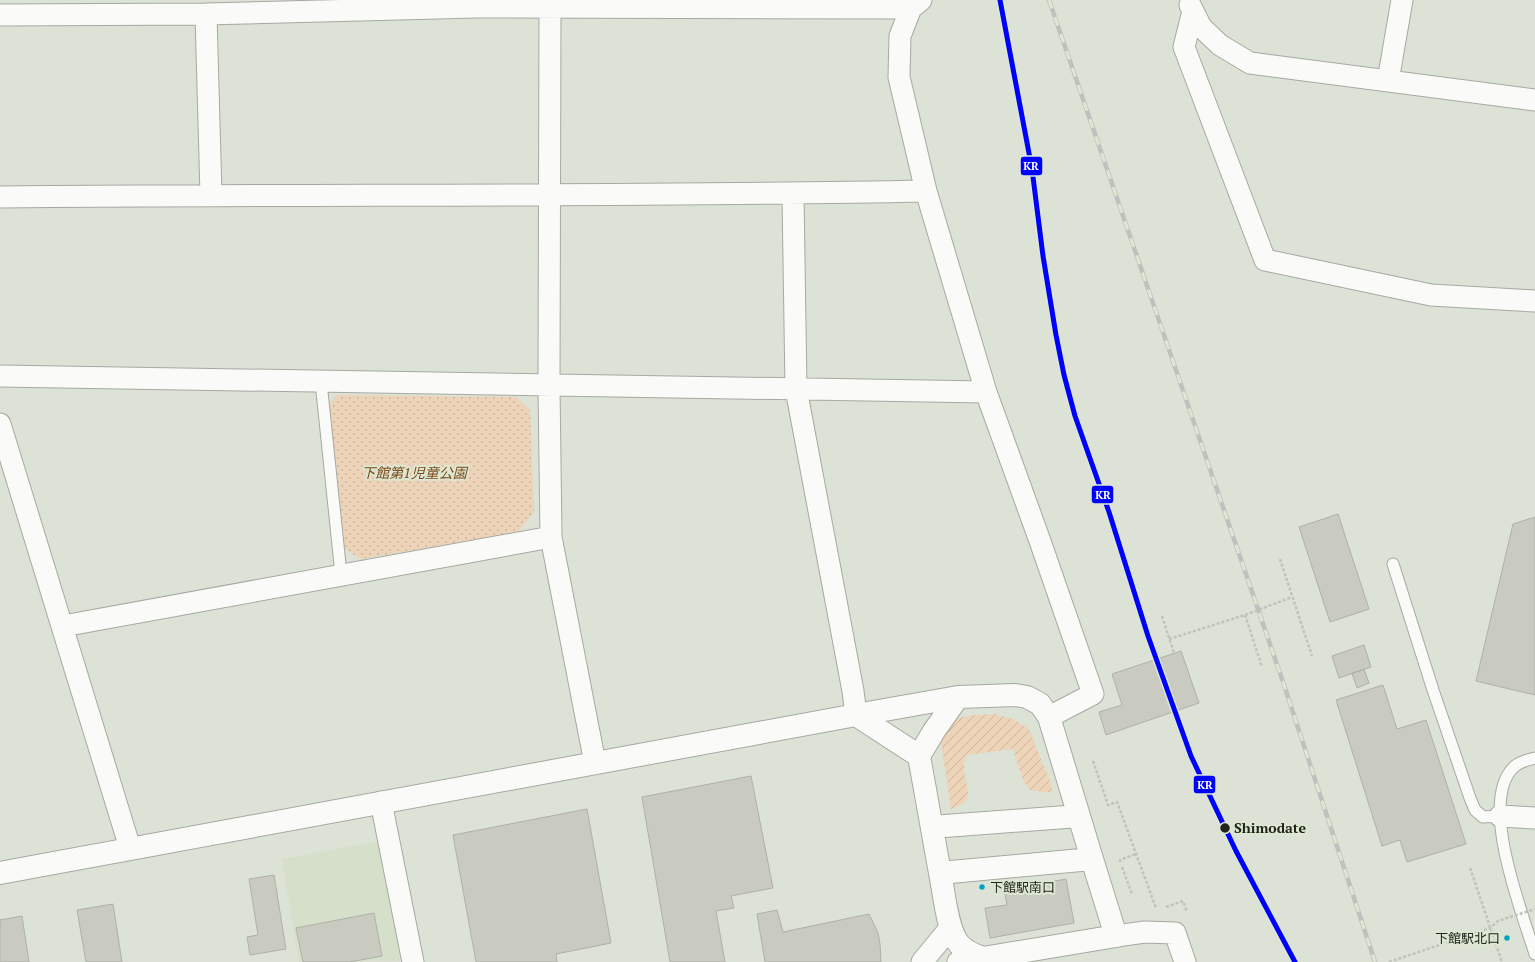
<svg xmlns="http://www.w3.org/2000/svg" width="1535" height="962" viewBox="0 0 1535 962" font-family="'PT Serif','Noto Sans JP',serif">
<defs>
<pattern id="park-dots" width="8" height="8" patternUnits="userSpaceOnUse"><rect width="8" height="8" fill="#edd3b7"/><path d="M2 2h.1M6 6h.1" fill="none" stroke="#cbb59d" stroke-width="1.8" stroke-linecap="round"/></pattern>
<pattern id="garden-furrows" width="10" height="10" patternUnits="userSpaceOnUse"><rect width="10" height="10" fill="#edd3b7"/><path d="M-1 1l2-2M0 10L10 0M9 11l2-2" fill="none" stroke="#cbb59d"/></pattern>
</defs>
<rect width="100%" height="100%" fill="#dce2d6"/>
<path fill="#d6dfca" d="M380,841L401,961L299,962L282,859Z"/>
<path fill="url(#park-dots)" d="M337,395L516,397L530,410L534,512L518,532L361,559L345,549L329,405Z"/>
<path fill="url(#garden-furrows)" d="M995,714L1015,720L1029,729L1051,784L1052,793L1030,790L1023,780L1013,749L967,755C966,758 964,762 964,765C963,785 980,800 951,809L940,735C956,712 970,716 995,714Z"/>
<path fill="#c9cbc1" stroke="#afb0a7" d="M1338,514L1369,609L1330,622L1299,527Z
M1535,517V695L1476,681L1513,524Z
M1364,645L1371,667L1339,678L1332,656Z
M1181,651L1199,703L1106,735L1099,712L1122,705L1112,674Z
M1364,669L1369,683L1357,688L1352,673Z
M1383,685L1397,729L1426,720L1466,844L1407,862L1400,840L1382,846L1336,700Z
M751,776L773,888L731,896L734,908L716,911L725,962H670L642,797Z
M587,809L611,943L556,954L557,962H476L453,835Z
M274,875L286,949L250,955L247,937L258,935L249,879Z
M1066,879L1074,923L990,938L985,908L1007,905L1004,890Z
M113,904L122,962H86L77,910Z
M777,910L783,932L869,914L878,933L880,944L881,962H765L757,914Z
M374,913L382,956L350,962H303L296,928Z
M22,916L29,962H0V920Z"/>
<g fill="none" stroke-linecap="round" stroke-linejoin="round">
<g stroke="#a6a9a1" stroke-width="13">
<path id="service" d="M321,382L341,574
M1393,564L1433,690L1470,798L1475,810L1483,817L1500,816
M1535,758C1528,760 1521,761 1515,766C1477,799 1522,912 1535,954"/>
</g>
<g stroke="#a6a9a1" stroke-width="23">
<path id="minor" d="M1190,5L1201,27L1220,45L1250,63L1535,100
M550,7L549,386L551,537L595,763
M911,8L900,36L899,77L926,191L986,392L1040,541L1093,694L1049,717
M1193,11L1184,47L1265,260L1431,295L1535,301
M206,14L211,195
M0,15L206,14L476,7L911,8L921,0
M1388,81L1402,0
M793,194L796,389L853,691L856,715
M0,197C309,194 618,197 926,191
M0,376L986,392
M0,424L130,848
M63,626L551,537
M381,802L413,962
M1500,816L1535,818
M1116,936L1145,932L1175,933L1185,962
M922,962L950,928
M958,962L983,958"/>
</g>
<g stroke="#a6a9a1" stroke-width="24">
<path id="tertiary" d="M919,756L934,731L958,697
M932,827L1079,816
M0,873L856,715L958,697L1015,695L1027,697L1040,704L1049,717L1092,859L940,873L919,756L856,715
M940,873C944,892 947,930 959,944C965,951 974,955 983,958L1116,936L1092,859"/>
</g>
<path stroke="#c0c2be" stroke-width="2.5" stroke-dasharray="3 2" stroke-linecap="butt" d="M1280,559L1312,656
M1245,615L1262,667
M1162,616L1174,653
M1093,761L1108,805L1117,802L1156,908
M1120,862V860L1136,854
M1122,867L1132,894
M1470,868L1502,962
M1166,907L1183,901L1187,912"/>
<use href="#service" stroke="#fafbf9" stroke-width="11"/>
<use href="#minor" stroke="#fafbf9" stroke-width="21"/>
<use href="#tertiary" stroke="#fafbf9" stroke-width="22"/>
<g stroke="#c0c1be" stroke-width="4.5">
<path id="rail" d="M1049,0L1283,682L1375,962"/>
</g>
<use href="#rail" stroke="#dde7d1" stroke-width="3" stroke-dasharray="9" stroke-linecap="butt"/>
<path stroke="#c0c2be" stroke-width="2.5" stroke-dasharray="3 2" stroke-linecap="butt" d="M1169,639L1245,615L1292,597
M1389,962L1490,928L1498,921L1535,909"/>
<g stroke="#dde7d1" stroke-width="8">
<path id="rail-1" d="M1000,0L1032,169L1043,256L1056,335L1064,375L1075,416L1109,512L1148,636L1191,756L1236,851L1295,962"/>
</g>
<use href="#rail-1" stroke="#00f" stroke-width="5"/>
</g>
<circle fill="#20241c" stroke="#dde7d1" stroke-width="1.5" cx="1225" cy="828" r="5.5"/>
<g fill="#02a2c5" stroke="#dde7d1" stroke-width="1.5">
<circle cx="982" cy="887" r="3.5"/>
<circle cx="1507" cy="938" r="3.5"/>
</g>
<g text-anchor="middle" stroke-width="4" stroke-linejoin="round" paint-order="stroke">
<g font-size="13" fill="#20241c" stroke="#dde7d1" text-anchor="start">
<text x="990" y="892">下館駅南口</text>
<text x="1500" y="943" text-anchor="end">下館駅北口</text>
</g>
<g font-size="14" font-style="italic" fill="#7d491a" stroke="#dde7d1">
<text x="414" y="478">下館第1児童公園</text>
</g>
<g font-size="14" font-weight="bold" fill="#20241c" stroke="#dde7d1" text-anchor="start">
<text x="1234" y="833">Shimodate</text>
</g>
</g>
<g stroke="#dde7d1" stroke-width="1.5">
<rect x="1020" y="156" width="23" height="20" rx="4" fill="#00f"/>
<rect x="1091" y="485" width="23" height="19" rx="4" fill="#00f"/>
<rect x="1193" y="775" width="23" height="19" rx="4" fill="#00f"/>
</g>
<g font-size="11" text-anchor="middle" font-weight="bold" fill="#fff">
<text x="1031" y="170">KR</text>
<text x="1103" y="499">KR</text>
<text x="1205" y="789">KR</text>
</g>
</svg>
